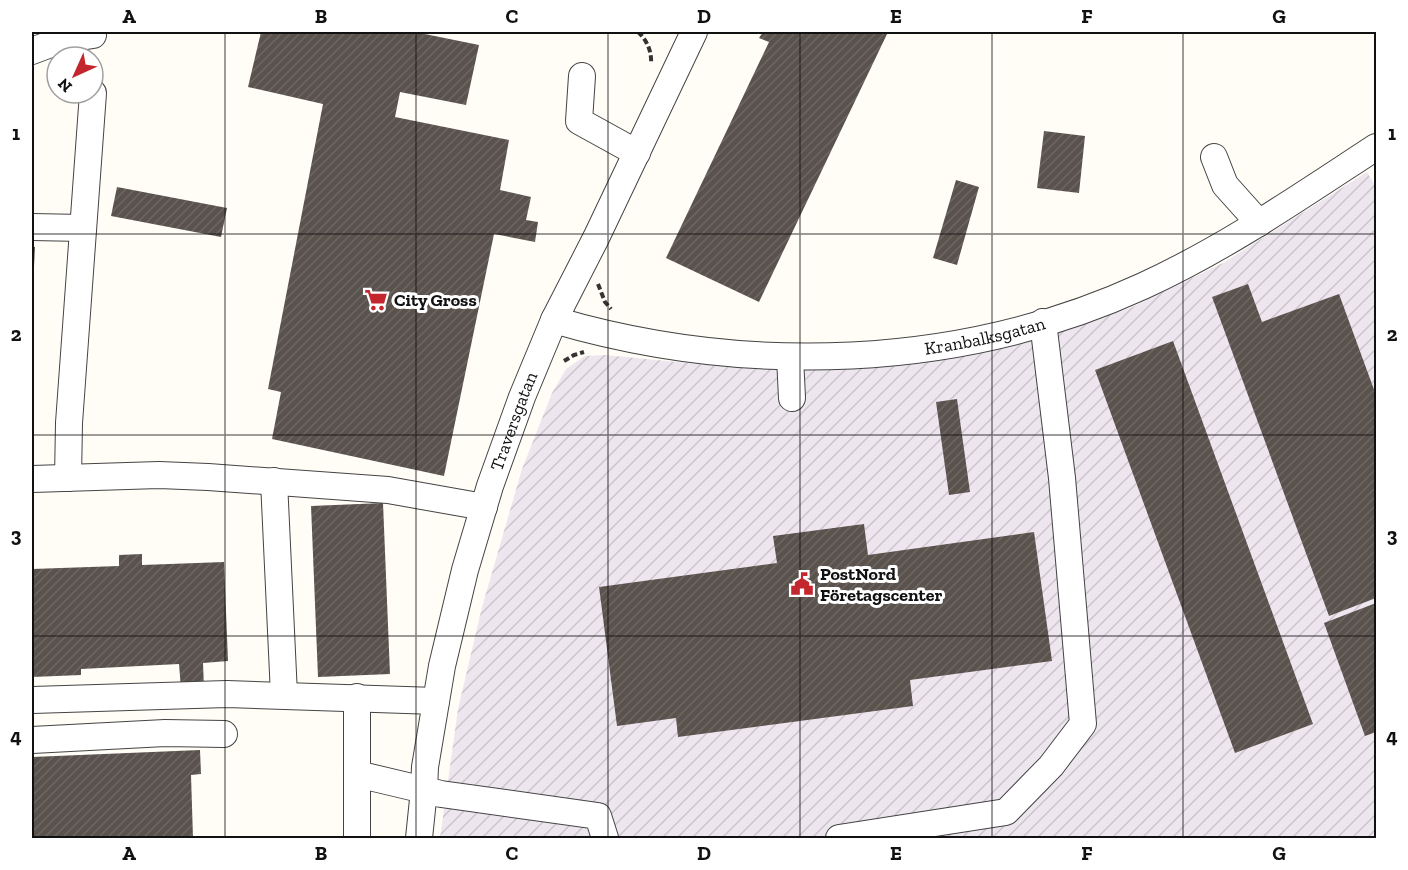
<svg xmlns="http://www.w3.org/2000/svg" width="1408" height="870" viewBox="0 0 1408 870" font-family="'Zilla Slab',serif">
<defs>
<pattern id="industrial-furrows" width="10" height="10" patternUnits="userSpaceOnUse" patternTransform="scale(1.5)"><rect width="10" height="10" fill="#eee6ef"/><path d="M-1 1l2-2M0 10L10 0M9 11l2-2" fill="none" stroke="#cbc4cc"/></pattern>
<pattern id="building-hatch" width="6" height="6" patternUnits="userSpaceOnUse" patternTransform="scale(1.5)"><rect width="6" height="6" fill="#5a524d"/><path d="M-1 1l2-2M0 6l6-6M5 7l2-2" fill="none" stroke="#6d6662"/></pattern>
</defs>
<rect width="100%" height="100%" fill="#fffdf5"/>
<path fill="url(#industrial-furrows)" d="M1367,172L1376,187V835L1365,838H440L458,709L482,607L522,469L552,393L566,369L585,356L605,355L718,366L824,367L913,364L1026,342L1130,308L1223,263Z"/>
<path fill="url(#building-hatch)" d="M261,32H415L479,45L466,105L400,92L395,117L509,140L500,190L531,197L526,220L538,222L535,242L494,234L444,476L272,439L281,392L268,389L323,104L248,87Z
M763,32H888L759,302L666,258L769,42L759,38Z
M1044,131L1085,136L1079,193L1037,188Z
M956,180L979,187L957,265L933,258Z
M117,187L227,208L221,237L111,216Z
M32,247H35L33,286H32Z
M1248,284L1262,322L1339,294L1376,395V598L1329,616L1212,297Z
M1173,341L1313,724L1235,753L1095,370Z
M957,399L970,492L949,495L936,402Z
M383,503L390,674L318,677L311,506Z
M864,524L868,555L1034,532L1052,661L910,680L913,706L678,737L676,718L617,726L599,587L777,563L773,536Z
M142,554V565L224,562L228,661L203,663L204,688L181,689L179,664L81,669V675L32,677V569L119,566V555Z
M1376,603V732L1365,736L1324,623Z
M200,750L201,774L191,775L193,838H32V757Z"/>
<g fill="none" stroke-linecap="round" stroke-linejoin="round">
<g stroke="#444" stroke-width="28">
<g id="minor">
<path d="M32,51L61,40L93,35"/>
<path d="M582,76L579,121L637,153"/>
<path d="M1214,157L1225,185L1259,223"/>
<path d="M32,227L83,228"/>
<path id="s1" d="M554,320C745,376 960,370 1143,286C1226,248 1301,196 1376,147"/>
<path d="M790,357L792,398"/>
<path d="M68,478L69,423L93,93"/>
<path d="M32,479L159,475L208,477L388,490L484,507"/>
<path d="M274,481L284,695"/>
<path d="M357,697V774"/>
<path d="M32,700L227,694L436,701"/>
<path d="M32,740L165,733L224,734"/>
<path d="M357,838V774L441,794L598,816L605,838"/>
<path id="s2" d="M419,838L424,790L425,767L442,666L465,570L490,486L522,397L554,320L596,238L694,32"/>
<path d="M839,838L1006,812L1051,766L1083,724L1062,478L1043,322"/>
</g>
</g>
<path stroke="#333" stroke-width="4" stroke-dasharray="6 3" stroke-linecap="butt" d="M638,32C647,40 652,52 651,64
M598,284L605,302L611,309
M564,361L574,355L584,352"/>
<use href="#minor" stroke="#fff" stroke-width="26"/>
</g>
<path fill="none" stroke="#111" stroke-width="1.5" stroke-opacity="0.55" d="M225,32V838M416,32V838M608,32V838M800,32V838M992,32V838M1183,32V838M32,234H1376M32,435H1376M32,636H1376"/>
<defs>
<g id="supermarket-bare" transform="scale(1.8)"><path d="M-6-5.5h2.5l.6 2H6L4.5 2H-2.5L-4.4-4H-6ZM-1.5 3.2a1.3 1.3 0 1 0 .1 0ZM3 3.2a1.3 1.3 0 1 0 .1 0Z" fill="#c4262e" stroke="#fff" stroke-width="2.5" paint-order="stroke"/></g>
<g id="civic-bare" transform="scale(1.8)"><path d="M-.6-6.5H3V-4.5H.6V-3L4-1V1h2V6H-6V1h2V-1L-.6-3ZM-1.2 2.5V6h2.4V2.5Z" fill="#c4262e" stroke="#fff" stroke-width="2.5" paint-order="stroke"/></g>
</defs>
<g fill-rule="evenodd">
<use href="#supermarket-bare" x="376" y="300"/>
<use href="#civic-bare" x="802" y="584"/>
</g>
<g text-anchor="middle" stroke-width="6" stroke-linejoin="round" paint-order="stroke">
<g font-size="18" font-weight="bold" fill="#111" stroke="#fff" text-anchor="start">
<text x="394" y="306">City Gross</text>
<text x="820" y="580">PostNord<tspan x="820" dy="21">Företagscenter</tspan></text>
</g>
<g font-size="18" fill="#111" stroke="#fff">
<text dy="6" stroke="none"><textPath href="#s1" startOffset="436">Kranbalksgatan</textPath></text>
<text dy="6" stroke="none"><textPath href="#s2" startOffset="429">Traversgatan</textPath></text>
</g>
</g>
<rect width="1408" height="870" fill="none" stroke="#ffffff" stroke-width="66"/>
<g transform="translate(75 75) rotate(225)"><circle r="28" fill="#ffffff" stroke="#a0a0a0" stroke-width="1.5"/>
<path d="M0-4.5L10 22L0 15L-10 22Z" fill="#c4262e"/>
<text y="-9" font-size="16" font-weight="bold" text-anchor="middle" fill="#111111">N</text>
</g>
<rect x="33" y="33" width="1342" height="804" fill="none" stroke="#111" stroke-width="2"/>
<g font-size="20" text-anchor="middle" font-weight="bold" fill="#111">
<text x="129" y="23">A</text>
<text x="321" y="23">B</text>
<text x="512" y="23">C</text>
<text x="704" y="23">D</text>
<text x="896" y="23">E</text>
<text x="1087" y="23">F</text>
<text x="1279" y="23">G</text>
<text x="16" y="140">1</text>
<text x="1392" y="140">1</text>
<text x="16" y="341">2</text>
<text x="1392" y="341">2</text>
<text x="16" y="542">3</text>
<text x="1392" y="542">3</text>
<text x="16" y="743">4</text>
<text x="1392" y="743">4</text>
<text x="129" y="860">A</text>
<text x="321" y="860">B</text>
<text x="512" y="860">C</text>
<text x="704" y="860">D</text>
<text x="896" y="860">E</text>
<text x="1087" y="860">F</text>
<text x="1279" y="860">G</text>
</g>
</svg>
